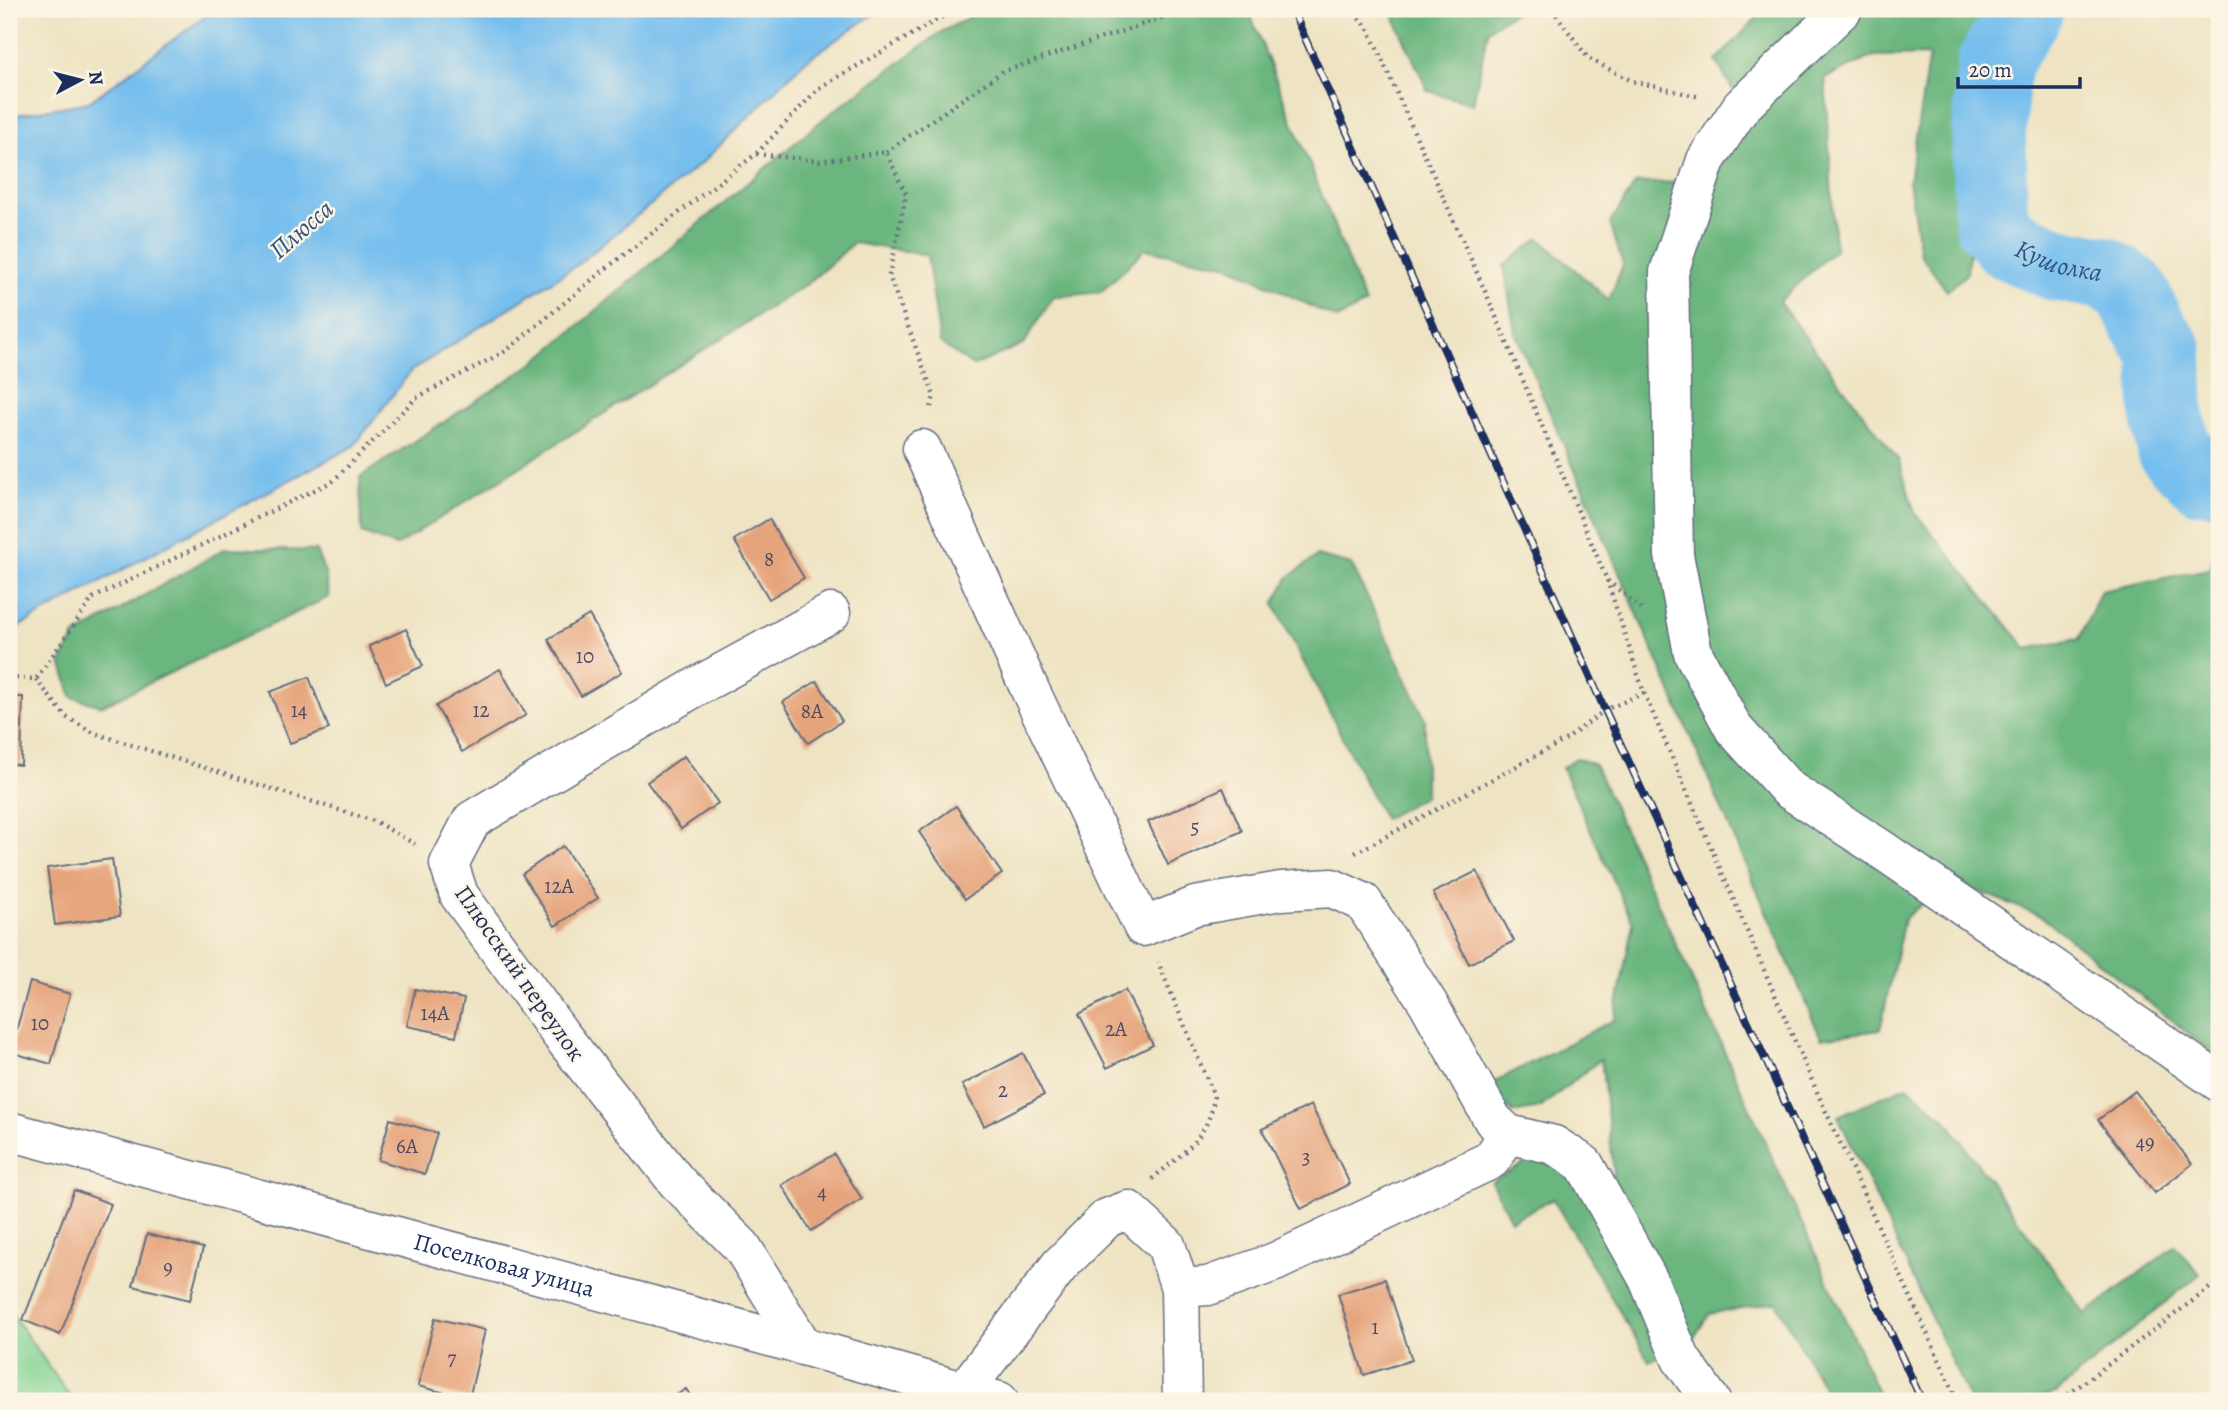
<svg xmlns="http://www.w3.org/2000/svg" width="2228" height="1410" viewBox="0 0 2228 1410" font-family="Alegreya,serif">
<rect width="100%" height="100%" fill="#fcf5e5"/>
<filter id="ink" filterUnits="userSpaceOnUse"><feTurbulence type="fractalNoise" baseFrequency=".0143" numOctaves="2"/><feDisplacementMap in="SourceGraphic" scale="14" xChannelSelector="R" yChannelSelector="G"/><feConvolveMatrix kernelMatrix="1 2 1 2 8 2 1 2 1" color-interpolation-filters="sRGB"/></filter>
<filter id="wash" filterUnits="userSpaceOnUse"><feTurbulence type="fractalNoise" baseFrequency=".00686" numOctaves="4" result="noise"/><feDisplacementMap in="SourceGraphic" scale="28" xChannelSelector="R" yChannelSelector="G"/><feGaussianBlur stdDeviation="1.57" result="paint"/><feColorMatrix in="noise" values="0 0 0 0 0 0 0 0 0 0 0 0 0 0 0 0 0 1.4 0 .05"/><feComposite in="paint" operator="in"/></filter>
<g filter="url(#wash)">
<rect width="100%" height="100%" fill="#eee3c2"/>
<path fill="#84d494" stroke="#508279" stroke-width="2" d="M9,1310L73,1401H9Z"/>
<path fill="#6bb67e" stroke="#43726e" stroke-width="2" d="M985,9H1248L1365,304L1337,319L1230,266L1145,249L1101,292L1053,297L1024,344L973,366L940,343L927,255L854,243L807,284L396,546L362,533L360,477L534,363L827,116L941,32Z
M1390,9H1519L1488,30L1473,104L1428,91Z
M1765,9H1988L1970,61L1979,159L1967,273L1947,291L1920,254L1909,181L1929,55L1874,56L1825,78L1835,249L1779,302L1899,461L1915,513L2027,649L2079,639L2101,591L2209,569L2219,541V1058L2041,916L1950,880L1904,919L1880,1030L1821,1038L1515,332L1504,266L1539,238L1609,300L1623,265L1610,223L1636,183L1711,182L1751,121L1716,61Z
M226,548L316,551L325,573L329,597L101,706L72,697L61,662L75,636Z
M1317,556L1352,565L1425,719V796L1384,819L1274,604L1288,578Z
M1576,758L1595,765L1882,1401H1831L1776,1302L1709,1314L1688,1347L1649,1361L1553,1199L1511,1220L1491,1182L1531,1160L1571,1169L1593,1192L1614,1173L1601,1059L1540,1108L1513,1113L1488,1085L1614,1020L1633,923L1562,768Z
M1907,1086L1947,1121L2085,1314L2175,1246L2200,1274L2056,1393L2033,1401H1970L1838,1116Z"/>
<path fill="#75beee" stroke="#4876a6" stroke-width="2" d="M215,9H881L804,62L704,161L577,265L411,371L354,446L173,542L9,632V116L89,102Z"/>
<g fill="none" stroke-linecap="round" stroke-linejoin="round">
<path stroke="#75beee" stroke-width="74" id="s1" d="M2027,9L1994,63L1989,132L1991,222L2008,243L2055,264L2104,273L2131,290L2147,324L2166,352L2167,411L2174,450L2202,477L2219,479"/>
</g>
<g id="blocks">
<path fill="#e6a47b" d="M769,519L804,578L769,599L734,540Z
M589,615L622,672L581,696L548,639Z
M406,629L423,666L386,683L369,646Z
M500,669L526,715L462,752L436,706Z
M309,677L329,729L290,743L270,692Z
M817,681L842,721L808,743L783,702Z
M9,697H23L21,765L9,764Z
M684,756L718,803L681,829L647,782Z
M1223,788L1242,831L1168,865L1148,822Z
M956,806L1002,874L965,899L919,832Z
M563,846L598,898L555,926L522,874Z
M112,859L120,916L55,925L47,868Z
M1477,871L1514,941L1469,964L1433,893Z
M30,982L70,994L51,1064L10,1052Z
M415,989L464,999L456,1036L407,1026Z
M1125,990L1153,1045L1107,1068L1079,1014Z
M1023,1053L1044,1095L984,1126L962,1085Z
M2135,1091L2192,1164L2155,1193L2098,1120Z
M1311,1105L1350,1184L1301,1209L1262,1129Z
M390,1119L437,1133L425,1174L378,1160Z
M834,1154L862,1199L811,1231L782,1185Z
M74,1190L111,1204L60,1335L23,1320Z
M147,1234L203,1248L190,1300L133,1286Z
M1385,1279L1412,1360L1364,1375L1338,1294Z
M435,1318L485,1330L469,1399L418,1386Z
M686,1389L694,1401H668Z"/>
</g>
</g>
<g filter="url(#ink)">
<use href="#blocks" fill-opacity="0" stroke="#656e81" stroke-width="2"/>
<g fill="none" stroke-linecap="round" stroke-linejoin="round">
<g stroke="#656e81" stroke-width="41">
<g id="minor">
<path d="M1843,9L1741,107L1706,160L1669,272L1674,555L1693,653L1734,729L1788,789L1878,847L2219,1082"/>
<path d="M922,449L1031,692L1143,927L1195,906L1281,891L1332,888L1363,902L1428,1003L1493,1120L1508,1134L1554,1145L1584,1164L1648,1279L1681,1359L1711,1401"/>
<path id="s2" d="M9,1131L803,1346L999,1401"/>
<path d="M1180,1288L1208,1286L1275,1262L1491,1160L1508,1134"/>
<path d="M803,1346L742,1247L677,1182L561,1035L459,895L449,864L472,820L694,688L831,613"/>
<path d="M964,1391L1060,1265L1107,1218L1128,1210L1166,1245L1180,1288L1182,1401"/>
</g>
</g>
<path stroke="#656e81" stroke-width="4.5" stroke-dasharray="2 5" stroke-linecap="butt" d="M1348,9L1367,26L1489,300L1607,580L1644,611
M1552,9L1588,58L1632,81L1700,97
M886,152L1002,72L1176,13L1180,9
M756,154L820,161L886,152L906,194L889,276L934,396L930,411
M1607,580L1644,693L1817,1092L1958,1401
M9,678L36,679L93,598L333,481L416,398L506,351L604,270L756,154L819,88L956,9
M36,679L66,717L94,733L374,821L415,844
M1355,853L1567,739L1605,710L1644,693
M1152,1179C1181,1154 1210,1138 1214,1096L1158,962
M2056,1401L2062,1399L2219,1281"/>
<use href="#minor" stroke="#fff" stroke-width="38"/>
<g stroke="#1b2f5e" stroke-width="8">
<path id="rail" d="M1292,9L1605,710L1922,1401"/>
</g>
<use href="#rail" stroke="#fcf5e5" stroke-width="5" stroke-dasharray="16" stroke-linecap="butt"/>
</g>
</g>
<g text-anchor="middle" stroke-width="5" stroke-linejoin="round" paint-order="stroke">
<g font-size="21" fill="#4e4c65">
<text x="769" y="566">8</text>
<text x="585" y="663">10</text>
<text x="299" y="717">14</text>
<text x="481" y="717">12</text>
<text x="812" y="718">8А</text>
<text x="1195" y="834">5</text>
<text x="559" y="893">12А</text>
<text x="435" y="1020">14А</text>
<text x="40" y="1030">10</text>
<text x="1116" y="1036">2А</text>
<text x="1003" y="1097">2</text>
<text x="2145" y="1149">49</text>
<text x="407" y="1153">6А</text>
<text x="1306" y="1164">3</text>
<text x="822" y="1199">4</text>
<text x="168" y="1274">9</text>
<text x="1375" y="1334">1</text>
<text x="452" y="1365">7</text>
</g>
<g font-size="24" fill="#1b2f5e" stroke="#fcf5e5">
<text transform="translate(520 973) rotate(55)" y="8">Плюсский переулок</text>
<text dy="8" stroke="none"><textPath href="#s2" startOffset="513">Поселковая улица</textPath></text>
</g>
<g font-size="26" font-style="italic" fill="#325382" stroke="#fcf5e5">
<text transform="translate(301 229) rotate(-41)" y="9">Плюсса</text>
<text dy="9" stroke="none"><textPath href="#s1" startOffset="304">Кушолка</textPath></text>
</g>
</g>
<rect width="2228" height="1410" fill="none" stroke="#fcf5e5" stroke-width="35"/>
<g transform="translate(80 80) rotate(83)" stroke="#fcf5e5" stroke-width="5" paint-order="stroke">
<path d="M0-5L12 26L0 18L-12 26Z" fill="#1b2f5e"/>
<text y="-10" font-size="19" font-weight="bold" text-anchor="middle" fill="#1b2f5e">N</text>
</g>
<path d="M1958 77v10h122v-10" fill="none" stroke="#1b2f5e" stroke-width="3.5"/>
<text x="1969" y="77" font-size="21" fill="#1b2f5e" stroke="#fcf5e5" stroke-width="5" paint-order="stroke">20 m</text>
</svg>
